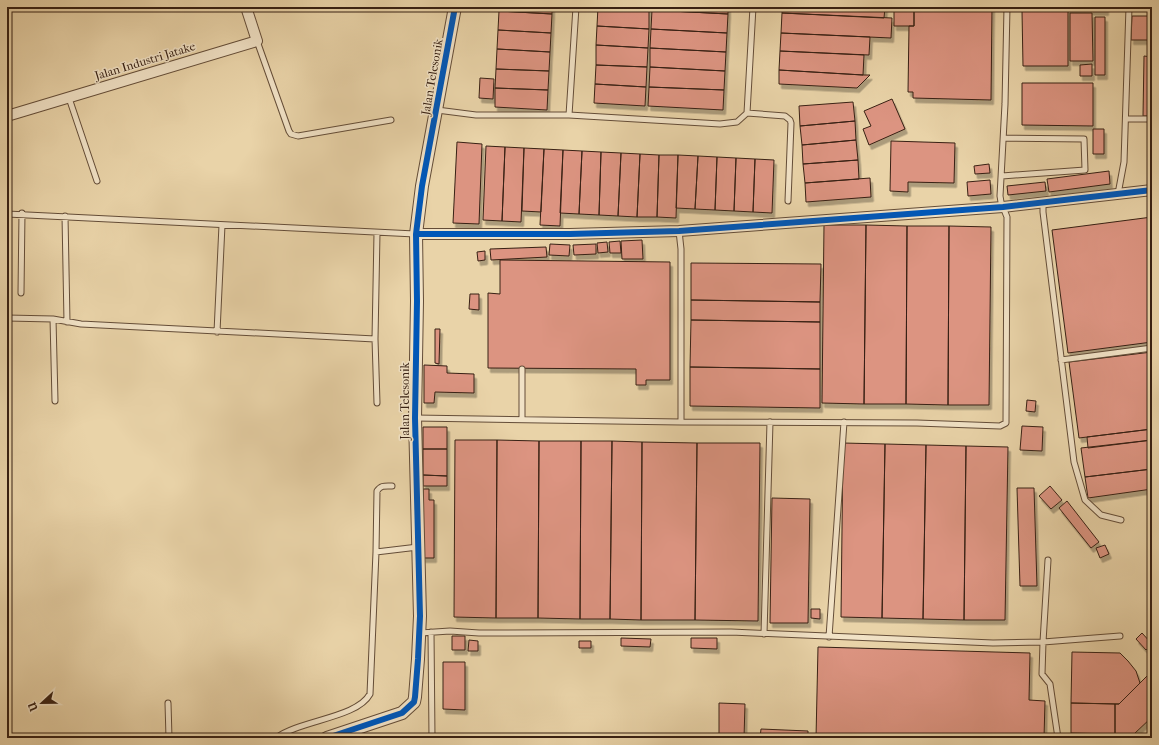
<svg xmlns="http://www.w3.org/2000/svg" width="1159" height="745" viewBox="0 0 1159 745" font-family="'IM FELL French Canon',serif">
<defs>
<filter id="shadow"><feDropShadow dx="2.5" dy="4.5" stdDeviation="0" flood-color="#0004"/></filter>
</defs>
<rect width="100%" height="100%" fill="#e9d3a8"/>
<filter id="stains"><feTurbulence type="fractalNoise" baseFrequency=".005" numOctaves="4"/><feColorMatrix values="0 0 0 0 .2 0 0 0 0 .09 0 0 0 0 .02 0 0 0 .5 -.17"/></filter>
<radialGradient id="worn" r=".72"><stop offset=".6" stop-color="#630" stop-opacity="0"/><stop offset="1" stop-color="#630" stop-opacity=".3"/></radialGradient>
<path fill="#dc9481" stroke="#372013" filter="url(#shadow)" d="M499,7H552V14L499,11Z
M598,7H650L649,10Z
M598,7L649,10V29L597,26Z
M652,7H728V14L652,10Z
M782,7H885L884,18L782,13Z
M894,7H914V26H894Z
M914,7H992L991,100L913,98V92H908L909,26H914Z
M1021,7H1063V10L1021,9Z
M1063,7H1106V11L1063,10Z
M652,10L728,14L727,33L651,29Z
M499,11L552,14L551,33L498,30Z
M1022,11H1068V66H1023Z
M782,13L892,18L891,38L781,33Z
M1070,13H1092L1093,61H1070Z
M1132,16H1152V40H1131Z
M1095,17H1105V75H1095Z
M597,26L649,29L648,48L596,45Z
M651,29L727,33L726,52L650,48Z
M498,30L551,33L550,52L497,49Z
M781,33L870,37L869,55L780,51Z
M596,45L648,48L647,67L596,65Z
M650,48L726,52L725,71L650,67Z
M497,49L550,52L549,71L496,69Z
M780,51L864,55L863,75L779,70Z
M1144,56L1152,57V116H1143Z
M1092,64V76H1080V65Z
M596,65L647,67L646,87L595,84Z
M650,67L725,71L724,90L649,87Z
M496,69L549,71L548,90L495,88Z
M779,70L863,75H870L857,88L779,84Z
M480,78L494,79L493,99L479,98Z
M1022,83H1093V126L1022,125Z
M595,84L646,87L645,106L594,103Z
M649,87L724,90L723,110L648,106Z
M495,88L548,90L547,110L495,107Z
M892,99L905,129L869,145L863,129L871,126L864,111Z
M853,102L855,121L800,126L799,106Z
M855,121L856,140L802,145L800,126Z
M1093,129H1104V154H1093Z
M856,140L858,160L803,164L802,145Z
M891,141L955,143L954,183L908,182V192L890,191Z
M457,142L482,144L479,224L453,223Z
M486,146L505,147L502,221L483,220Z
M505,147L524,148L521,222L502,221Z
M524,148L544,149L541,212L522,211Z
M544,149L563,150L560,226L540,225Z
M563,150L582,151L579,214L560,213Z
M582,151L601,152L599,215L579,214Z
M601,152L621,153L618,216L599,215Z
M621,153L640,154L637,217L618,216Z
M640,154L659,155L657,217H637Z
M659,155H678L676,218L657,217Z
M678,155L698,156L695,209L676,208Z
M698,156L717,157L715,210L695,209Z
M717,157L736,158L734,211L715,210Z
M736,158L755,159L753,212L734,211Z
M755,159L774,160L772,213L753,212Z
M858,160L859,179L805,183L803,164Z
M989,164L990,173L975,174L974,166Z
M1109,171L1110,184L1049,192L1047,179Z
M870,178L871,197L806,202L805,183Z
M990,180L991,194L968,196L967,182Z
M1045,182L1046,191L1008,195L1007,186Z
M1152,217V342L1068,353L1052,230Z
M824,225H866L864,404L822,403Z
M866,225L907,226L906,404H864Z
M907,226H949L948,405L906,404Z
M949,226L991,227L989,405H948Z
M642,240L643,259H622L621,241Z
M620,241L621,253H610L609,242Z
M607,242L608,252L598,253L597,243Z
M550,244L570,245L569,256L549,255Z
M596,244V254L574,255L573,245Z
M546,247L547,257L491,260L490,249Z
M485,251V260L478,261L477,252Z
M500,260L670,262V380H646V385H636V369L488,368V293L500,294Z
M691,263L821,264L820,302L691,300Z
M470,294H479V310L469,309Z
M691,300L820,302V322L691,320Z
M691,320L820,322V369L690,367Z
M435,329H440L439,364L435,363Z
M1152,352V429L1079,438L1069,362Z
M424,365L447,366V373L474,374V393L435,392L434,403H424Z
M690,367L820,369V408L690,406Z
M1027,400L1036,401L1035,412L1026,411Z
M1022,426L1043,427L1042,451L1020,450Z
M423,427H447V449H423Z
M1152,429V440L1088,448L1087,437Z
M455,440H497L496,618L454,617Z
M497,440L539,441L538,618H496Z
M1152,440V469L1085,477L1081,448Z
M539,441H581L580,619L538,618Z
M581,441H612L610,619H580Z
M612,441L642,442L641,620L610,619Z
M642,442L697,443L695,620H641Z
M697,443H760L758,621L695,620Z
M843,443L885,444L882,618L841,617Z
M885,444L926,445L923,619L882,618Z
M926,445L966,446L964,620L923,619Z
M966,446L1008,447L1005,620H964Z
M423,449H447V476L423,475Z
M1152,469V489L1088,498L1085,477Z
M423,475L447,476V486H423Z
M1050,486L1062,500L1051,509L1039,496Z
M1017,488H1034L1037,586H1020Z
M423,489H429V500H434V558H423Z
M772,498L810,499L808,623H770Z
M1067,501L1099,542L1091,548L1059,508Z
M1105,545L1109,554L1100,558L1096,548Z
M811,609H820V619L811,618Z
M1142,633L1152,644L1146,650L1136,639Z
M452,636H465V650H452Z
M621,638L651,639L650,647L621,646Z
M691,638H717V649L691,648Z
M469,640L478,641V651H468Z
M579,641H591V648H579Z
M818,647L1030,653L1029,700L1045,701L1044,738H816Z
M1072,652L1120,653L1128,661L1136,671L1140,683L1119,704L1071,703Z
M443,662H465V710L443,709Z
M1152,671V717L1134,734H1115V704H1119Z
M719,703L745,704L744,738H719Z
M1071,703L1115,704V734L1071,733Z
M761,729L808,731V738H760Z"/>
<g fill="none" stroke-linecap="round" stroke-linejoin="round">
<g stroke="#644d38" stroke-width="7">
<path id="service" d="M257,41L289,131L291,134L298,136L391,120
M69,98L97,181
M437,110L476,115H569L720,124L737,122L747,113L753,7
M747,113L785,116L790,120L791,123L788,201
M569,115L576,7
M1126,119H1152
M1002,176L1085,170L1084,139L1004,138
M1118,194L1124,162L1129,7
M1043,203V212L1074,462L1085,500L1101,515L1121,520
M7,214L415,234
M65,216L67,322
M679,231L681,249V422
M377,233L375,339L377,403
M21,293L22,213
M7,318L53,319
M217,332L222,225
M1061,360L1152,348
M55,401L53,319L81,324L375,339
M415,418L681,422L917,423L1000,426L1006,423L1007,217L1001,202L1000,196L1005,104L1007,7
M522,419V369
M7,531V561
M376,552L377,491C381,485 385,486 392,486
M1048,560L1043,642L1120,636
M431,632L432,738
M420,633L450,631L479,633L731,632L993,643L1043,642L1042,674L1050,684L1058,738
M764,634L770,422
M829,637L844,422
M168,703L169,738
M276,738C300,720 357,718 370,694L376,552L418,547"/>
</g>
<g stroke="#644d38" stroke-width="12">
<path id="minor" d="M7,116L257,41L246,7
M416,234H570L679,231L1003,207L1152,190"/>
</g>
<g stroke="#644d38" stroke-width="14">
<path id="tertiary" d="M327,738L402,713L414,702L415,697L418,659L420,616L415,418L417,301L416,234L422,186L455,7"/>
</g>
<use href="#service" stroke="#f1e2c6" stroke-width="5"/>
<use href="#minor" stroke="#f1e2c6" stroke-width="10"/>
<use href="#tertiary" stroke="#f1e2c6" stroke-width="12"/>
<g stroke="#f1e2c6" stroke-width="8">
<path id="cycleway" d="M416,234H570L679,231L1003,207L1152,190
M327,738L402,713L414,702L415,697L418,659L420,616L415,418L417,301L416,234L422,186L455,7"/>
</g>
<use href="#cycleway" stroke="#0057b8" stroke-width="6"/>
</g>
<g text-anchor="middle" stroke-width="3" stroke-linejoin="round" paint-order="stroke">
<g font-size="12" fill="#372013" stroke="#f1e2c6">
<text transform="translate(145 61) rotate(-17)" y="4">Jalan Industri Jatake</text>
<text transform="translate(432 77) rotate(-80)" y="4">Jalan Telesonik</text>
<text transform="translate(405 401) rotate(-90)" y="4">Jalan Telesonik</text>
</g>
</g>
<rect width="1159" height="745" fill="none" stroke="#e9d3a8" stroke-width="24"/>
<rect x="8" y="8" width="1143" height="729" fill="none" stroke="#372013" stroke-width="2"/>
<rect x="12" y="12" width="1135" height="721" fill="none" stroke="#372013"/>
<g transform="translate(42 703) rotate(248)" stroke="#f1e2c6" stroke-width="3" paint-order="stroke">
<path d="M0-3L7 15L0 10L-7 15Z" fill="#372013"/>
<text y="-6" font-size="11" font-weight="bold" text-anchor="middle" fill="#372013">U</text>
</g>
<rect width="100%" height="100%" filter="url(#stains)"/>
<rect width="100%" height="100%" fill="url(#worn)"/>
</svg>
